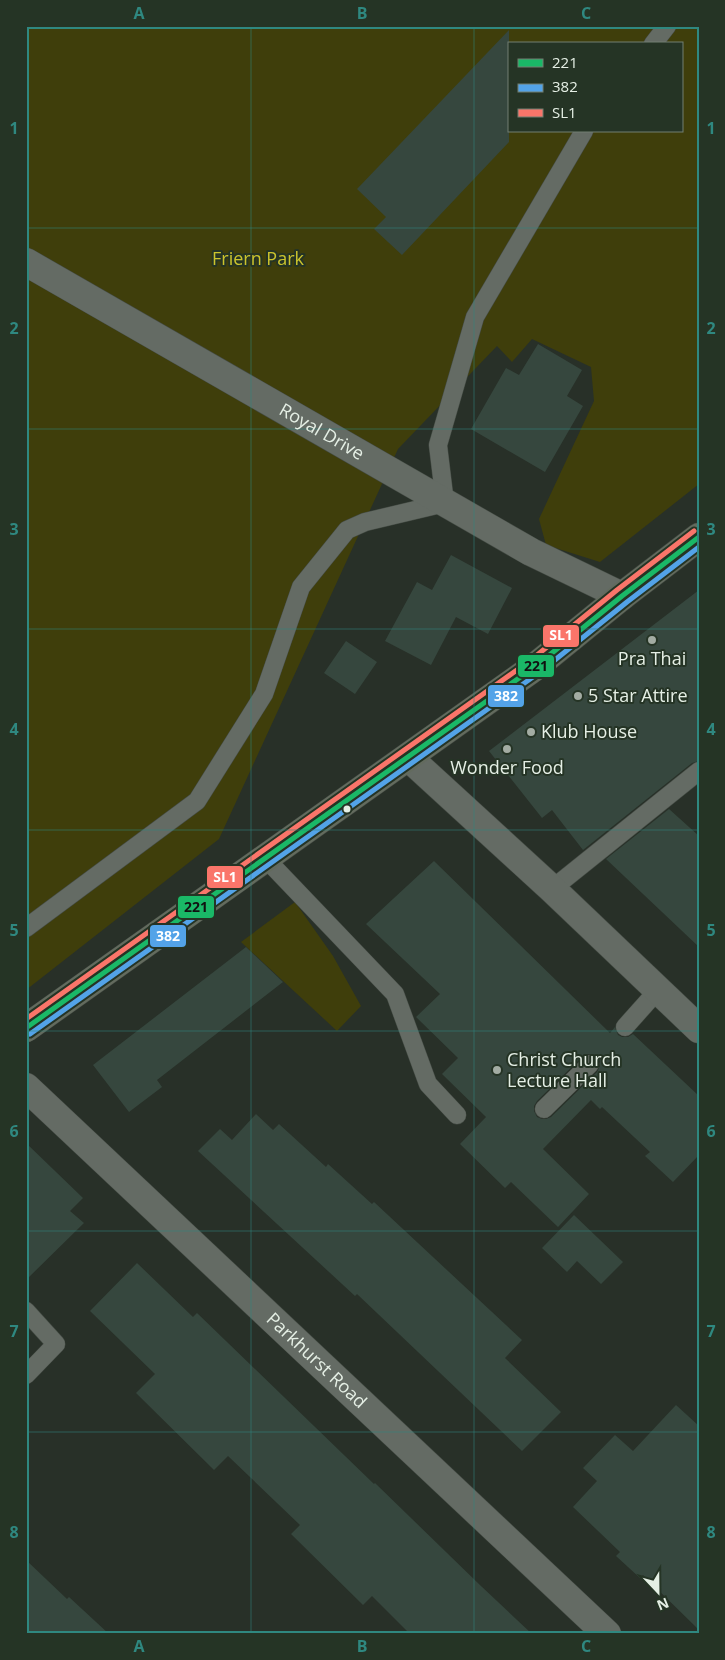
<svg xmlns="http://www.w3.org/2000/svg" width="725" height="1660" viewBox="0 0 725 1660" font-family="'Open Sans',sans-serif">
<rect width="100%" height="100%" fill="#283028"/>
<path fill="#3f3e0b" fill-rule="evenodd" d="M26,26H699V484L600,562L546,545L539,519L594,401L591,367L532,339L512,362L497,346L398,449L219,839L26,990ZM509,44H681V131H509Z
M295,902L333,956L361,1006L337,1031L241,942Z"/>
<path fill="#36473e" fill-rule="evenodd" d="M509,30V142L402,255L374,229L386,217L357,189Z
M538,344L582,370L567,396L583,406L545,472L471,429L506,368L519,375Z
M451,555L512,588L488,634L456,617L431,665L385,641L417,582L432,590Z
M699,590V761L692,763L583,850L552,810L542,818L489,751Z
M346,641L377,662L355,694L324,673Z
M669,809L699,836V947L606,859Z
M434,861L610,1033L615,1027L618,1035L622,1037H628L633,1034L699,1096V1155L673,1182L645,1156L650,1152L602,1107L600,1109L591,1100L543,1149L589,1194L558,1227L511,1182L505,1188L460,1144L486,1117L442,1074L458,1058L416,1017L440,994L366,924ZM588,1054H592L597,1056L600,1061V1066L597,1072L551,1117L546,1119H542L537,1117L534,1111V1106L537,1101L583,1056Z
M246,947L283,982L157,1080L162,1087L129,1112L93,1065Z
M256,1114L273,1130L279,1124L326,1167L328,1164L372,1204L374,1202L522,1340L505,1358L561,1412L522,1451L357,1294L355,1296L198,1151L220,1129L232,1140Z
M26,1143L83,1198L70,1211L84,1223L26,1280Z
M574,1215L623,1262L601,1284L577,1261L567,1272L542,1248Z
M137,1263L193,1317L197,1313L374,1484L375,1483L481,1586L532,1634H410L372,1596L363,1605L291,1534L300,1525L228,1456L214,1470L136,1393L155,1374L90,1311Z
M676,1405L699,1426V1630L643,1575L640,1578L616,1556L620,1552L573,1507L597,1481L583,1468L615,1435L633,1451Z
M26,1560L67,1599L69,1597L109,1634H26Z"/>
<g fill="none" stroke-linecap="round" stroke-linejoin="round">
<g stroke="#444b44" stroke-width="19">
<path id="lane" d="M653,44L667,26
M266,859L395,994L428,1084L457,1115
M552,889L699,771
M26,928L197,801L264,694L301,587L347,530L365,522L445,503L438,445L475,317L584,131
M625,1027L658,990
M544,1109L590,1064
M26,1311L56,1344L26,1375"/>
</g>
<g stroke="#444b44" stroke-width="29">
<g id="street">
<path id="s1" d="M26,262L531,552L622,596"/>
<path d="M409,758L552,889L699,1029"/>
<path id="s2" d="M26,1087L607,1634"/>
</g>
</g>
<g stroke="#444b44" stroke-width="29">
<path id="primary" d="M26,1028L536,666L622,596L699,537"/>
</g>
<use href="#lane" stroke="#646b64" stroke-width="18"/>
<use href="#street" stroke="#646b64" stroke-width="28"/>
<use href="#primary" stroke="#636b5e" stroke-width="28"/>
<g stroke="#253425" stroke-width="9">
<path id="bus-1" d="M26,1028L536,666L622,596L699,537"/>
</g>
<g stroke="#253425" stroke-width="9">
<path id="bus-2" d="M30,1034L540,672L627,602L699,547"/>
</g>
<g stroke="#253425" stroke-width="9">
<path id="bus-3" d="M26,1019L531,660L617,590L694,531"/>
</g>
<use href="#bus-1" stroke="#1ab867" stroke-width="5"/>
<use href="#bus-2" stroke="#53a3e8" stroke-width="5"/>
<use href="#bus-3" stroke="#fa756a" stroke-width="5"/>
</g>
<path fill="none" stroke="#2f8880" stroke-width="1" stroke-opacity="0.55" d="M251,26V1634M474,26V1634M26,228H699M26,429H699M26,629H699M26,830H699M26,1031H699M26,1231H699M26,1432H699"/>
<g fill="#a3aca3" stroke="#253425" stroke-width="2">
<circle cx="652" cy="640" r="5"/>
<circle cx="578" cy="696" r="5"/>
<circle cx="531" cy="732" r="5"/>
<circle cx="507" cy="749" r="5"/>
<circle cx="497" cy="1070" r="5"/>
</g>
<circle fill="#e5efe5" stroke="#253425" stroke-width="2" cx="347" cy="809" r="4.5"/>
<g text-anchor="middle" stroke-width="4" stroke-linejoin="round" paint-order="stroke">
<g font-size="18" fill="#cbc42d" stroke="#253425">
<text x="258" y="265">Friern Park</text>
</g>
<g font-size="18" fill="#e5efe5" stroke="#253425">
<text dy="6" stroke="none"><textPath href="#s1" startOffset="341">Royal Drive</textPath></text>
<text dy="6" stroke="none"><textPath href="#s2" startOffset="399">Parkhurst Road</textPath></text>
</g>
<g font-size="18" fill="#e5efe5" stroke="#253425" text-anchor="start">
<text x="652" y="665" text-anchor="middle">Pra Thai</text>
<text x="588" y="702">5 Star Attire</text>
<text x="541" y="738">Klub House</text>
<text x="507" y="774" text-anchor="middle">Wonder Food</text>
<text x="507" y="1066">Christ Church<tspan x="507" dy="21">Lecture Hall</tspan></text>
</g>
</g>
<g stroke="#253425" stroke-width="2">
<rect x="542" y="624" width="38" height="24" rx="5" fill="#fa756a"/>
<rect x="517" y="654" width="38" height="24" rx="5" fill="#1ab867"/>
<rect x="487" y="684" width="38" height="24" rx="5" fill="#53a3e8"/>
<rect x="206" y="865" width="38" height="24" rx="5" fill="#fa756a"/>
<rect x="177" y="895" width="38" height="24" rx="5" fill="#1ab867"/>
<rect x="149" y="924" width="38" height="24" rx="5" fill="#53a3e8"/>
</g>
<g font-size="14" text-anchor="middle" font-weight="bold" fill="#fff">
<text x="561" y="640">SL1</text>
<text x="506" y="701">382</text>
<text x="225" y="882">SL1</text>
<text x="168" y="941">382</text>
</g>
<g font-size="14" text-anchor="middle" font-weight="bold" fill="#111">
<text x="536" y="671">221</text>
<text x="196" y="912">221</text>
</g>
<rect width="725" height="1660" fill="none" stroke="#253425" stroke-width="55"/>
<rect x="508" y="42" width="175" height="90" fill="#253425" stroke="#727f72"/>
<rect x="518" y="59" width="25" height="8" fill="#1ab867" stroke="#727f72"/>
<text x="552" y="68" font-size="15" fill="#e5efe5">221</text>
<rect x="518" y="84" width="25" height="8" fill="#53a3e8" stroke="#727f72"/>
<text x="552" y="92" font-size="15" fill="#e5efe5">382</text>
<rect x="518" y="109" width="25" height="8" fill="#fa756a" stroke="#727f72"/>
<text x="552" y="118" font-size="15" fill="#e5efe5">SL1</text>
<g transform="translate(658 1592) rotate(158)" stroke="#253425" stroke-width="4" paint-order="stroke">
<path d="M0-4L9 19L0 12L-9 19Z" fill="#e5efe5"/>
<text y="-8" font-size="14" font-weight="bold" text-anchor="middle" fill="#e5efe5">N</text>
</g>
<rect x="28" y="28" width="670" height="1604" fill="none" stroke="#2f8880" stroke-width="2"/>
<g font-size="16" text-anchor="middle" font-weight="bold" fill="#2f8880">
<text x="139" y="19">A</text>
<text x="362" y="19">B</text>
<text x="586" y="19">C</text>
<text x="14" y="134">1</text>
<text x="711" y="134">1</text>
<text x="14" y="334">2</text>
<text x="711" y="334">2</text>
<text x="14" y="535">3</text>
<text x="711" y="535">3</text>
<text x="14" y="735">4</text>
<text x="711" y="735">4</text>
<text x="14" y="936">5</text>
<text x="711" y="936">5</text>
<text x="14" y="1137">6</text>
<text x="711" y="1137">6</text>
<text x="14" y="1337">7</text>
<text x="711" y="1337">7</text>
<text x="14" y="1538">8</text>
<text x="711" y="1538">8</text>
<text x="139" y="1652">A</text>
<text x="362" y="1652">B</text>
<text x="586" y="1652">C</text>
</g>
</svg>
